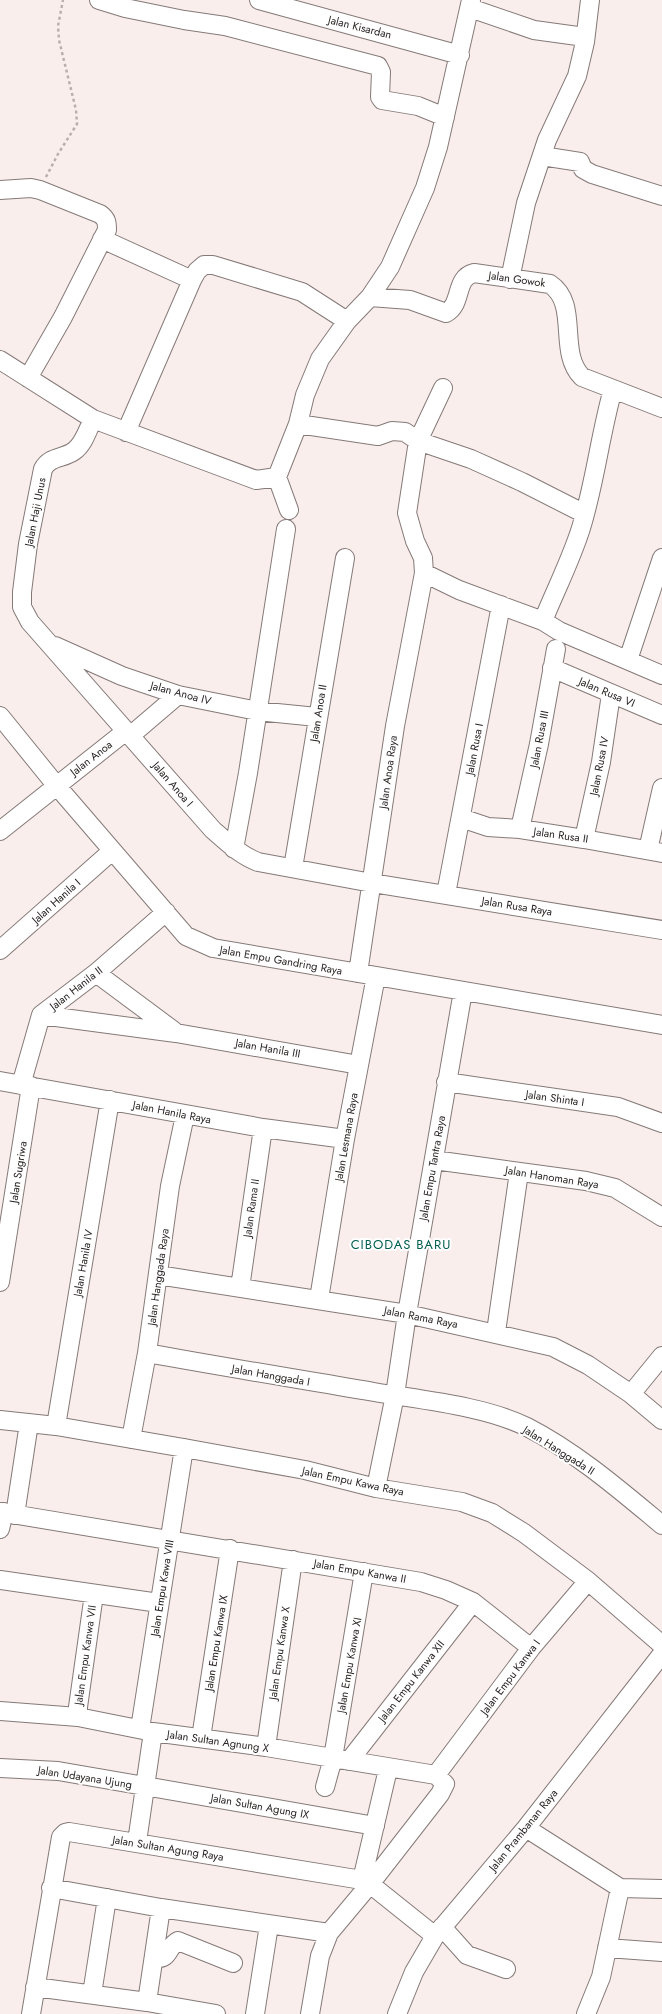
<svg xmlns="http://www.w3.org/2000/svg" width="662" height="2014" viewBox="0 0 662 2014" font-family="Jost,sans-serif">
<rect width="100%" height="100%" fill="#faeeec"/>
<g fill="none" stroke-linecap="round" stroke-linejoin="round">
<g stroke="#857a78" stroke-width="20">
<path id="minor" d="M99,0L125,8L184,20L225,26L378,66L381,72L380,97L382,100L418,106L445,117
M259,0L460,55
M470,8L534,30L585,37
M542,156L580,162L583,169L592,174L662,196
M0,190L31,188L40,190L100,214C107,219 107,223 107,230L63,317L28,378
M102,239L192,280
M510,279L526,203L547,140L577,76L585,42L590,0
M370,297L410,300L446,313C463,304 454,278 474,273L550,284C580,304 557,352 582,377L662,408
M0,360L93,419L256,480L277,477L298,424L305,395L320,359L347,321L370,297L390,267L425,188L438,147L471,0
M93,419C88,429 84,444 74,451C63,459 50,456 43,469L28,544L22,592V607L30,622L213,830C228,843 240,855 258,862L372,883L662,930
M298,424L378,436L392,431L405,432L418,441L471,459L522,482L585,514
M126,432L192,280L197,271L204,265H213L302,292L347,321
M277,477L289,510
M424,573L459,590L543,621L559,631L662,675
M543,621C555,591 571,560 581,528C595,483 600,435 613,389
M55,646L122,676L178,695L257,711L317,717
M628,660L662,558
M552,668L662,715
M0,716L56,785L186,936L213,948L662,1025
M130,736L178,695
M461,818L488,827L520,829L584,839L662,853
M520,829L539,744L556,649
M0,831L126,731
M584,839L601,762L611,694
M234,849L248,773L286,529
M648,850L662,788
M293,868L345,558
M446,894L501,605
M0,950L112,851
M96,973L174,1031
M358,973L395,726L424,573L423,558L415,541L407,513L418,441L443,388
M41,1015L176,1033L359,1065
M0,1081L263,1128L345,1139
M446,1082L618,1107L662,1123
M21,1085L41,1015L96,973L166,912
M434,1160L586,1181L615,1188L662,1217
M158,1275L407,1314L553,1347L588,1365L631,1394L662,1420
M0,1282L31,1086
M240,1288L263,1128
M319,1299L345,1139L376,976
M496,1332L519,1172
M147,1353C223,1367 299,1379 374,1392C421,1400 485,1406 527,1427C576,1452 621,1491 662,1525
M631,1394L662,1356
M0,1420L56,1426L184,1448L305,1470L376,1488L462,1502L492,1513L524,1533L588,1581L662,1645
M56,1426L110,1100
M131,1439L147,1353L170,1186L185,1115
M376,1488L395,1395L407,1314L463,991
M0,1512L421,1582L446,1590L473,1602L531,1648
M15,1515L29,1423
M0,1529L4,1512
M0,1580L159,1603
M0,1711L78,1717L153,1732L266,1747L436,1775L445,1784L440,1794L370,1884L329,1933L320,1956L310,2014
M78,1717V1707L94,1594
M140,1729L184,1448
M201,1738L230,1549
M266,1747L293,1560
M349,1761L473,1602
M0,1768L58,1771L375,1826
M436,1775L531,1648L588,1581
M325,1787L333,1758L364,1572
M526,1828L620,1888L662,1889
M137,1842L153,1732
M362,1880L388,1769
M51,1888L161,1908L329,1933
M442,1927L467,1955L506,1969
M607,1948L662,1952
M154,1958C171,1960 166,1947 178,1941L233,1963
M35,1987L147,2002L216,2014
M92,1994L107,1898
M147,2002L161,1908
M31,2014L61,1837L65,1833L69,1832L362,1880L370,1884L435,1936
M255,2014L269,1925
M397,2014L414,1972L435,1936L526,1828L662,1654
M586,2014L601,1977L620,1888"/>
</g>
<path stroke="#b9b0ae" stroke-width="2.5" stroke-dasharray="3 3" stroke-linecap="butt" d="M46,177L58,154L77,124L76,110L59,40L58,26L63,0"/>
<use href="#minor" stroke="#fff" stroke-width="18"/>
</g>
<g text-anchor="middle" stroke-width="4" stroke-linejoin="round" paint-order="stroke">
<g font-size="11" fill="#272322" stroke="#fefefe">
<text transform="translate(360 27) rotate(14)" y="4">Jalan Kisardan</text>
<text transform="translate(517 279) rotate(8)" y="4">Jalan Gowok</text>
<text transform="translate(35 512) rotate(-79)" y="4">Jalan Haji Unus</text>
<text transform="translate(607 692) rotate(23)" y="4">Jalan Rusa VI</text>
<text transform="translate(181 693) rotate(15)" y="4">Jalan Anoa IV</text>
<text transform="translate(318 713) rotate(-81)" y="4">Jalan Anoa II</text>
<text transform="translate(539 739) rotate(-79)" y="4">Jalan Rusa III</text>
<text transform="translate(474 749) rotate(-79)" y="4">Jalan Rusa I</text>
<text transform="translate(91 758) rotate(-38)" y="4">Jalan Anoa</text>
<text transform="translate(599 766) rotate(-79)" y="4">Jalan Rusa IV</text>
<text transform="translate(388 772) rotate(-82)" y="4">Jalan Anoa Raya</text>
<text transform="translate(173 784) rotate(49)" y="4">Jalan Anoa I</text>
<text transform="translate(561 835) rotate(8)" y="4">Jalan Rusa II</text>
<text transform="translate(56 901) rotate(-42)" y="4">Jalan Hanila I</text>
<text transform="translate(517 906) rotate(9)" y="4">Jalan Rusa Raya</text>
<text transform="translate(281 960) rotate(10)" y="4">Jalan Empu Gandring Raya</text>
<text transform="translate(76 988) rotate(-38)" y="4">Jalan Hanila II</text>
<text transform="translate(268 1048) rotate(10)" y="4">Jalan Hanila III</text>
<text transform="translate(555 1098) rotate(8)" y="4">Jalan Shinta I</text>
<text transform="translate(172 1112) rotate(11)" y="4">Jalan Hanila Raya</text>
<text transform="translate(346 1137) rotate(-80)" y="4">Jalan Lesmana Raya</text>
<text transform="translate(432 1168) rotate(-80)" y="4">Jalan Empu Tantra Raya</text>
<text transform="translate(18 1172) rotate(-81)" y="4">Jalan Sugriwa</text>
<text transform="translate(552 1177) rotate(9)" y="4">Jalan Hanoman Raya</text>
<text transform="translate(251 1208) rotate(-82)" y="4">Jalan Rama II</text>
<text transform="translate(83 1263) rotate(-80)" y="4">Jalan Hanila IV</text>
<text transform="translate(158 1277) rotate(-82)" y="4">Jalan Hanggada Raya</text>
<text transform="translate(421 1317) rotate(11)" y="4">Jalan Rama Raya</text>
<text transform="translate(271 1375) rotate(10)" y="4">Jalan Hanggada I</text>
<text transform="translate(559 1450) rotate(32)" y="4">Jalan Hanggada II</text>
<text transform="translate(353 1481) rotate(12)" y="4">Jalan Empu Kawa Raya</text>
<text transform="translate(360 1571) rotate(10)" y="4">Jalan Empu Kanwa II</text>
<text transform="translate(162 1588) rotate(-81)" y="4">Jalan Empu Kawa VIII</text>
<text transform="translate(216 1643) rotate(-81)" y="4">Jalan Empu Kanwa IX</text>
<text transform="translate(279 1653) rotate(-82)" y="4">Jalan Empu Kanwa X</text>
<text transform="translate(85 1655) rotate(-82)" y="4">Jalan Empu Kanwa VII</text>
<text transform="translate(349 1665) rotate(-80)" y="4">Jalan Empu Kanwa XI</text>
<text transform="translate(510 1677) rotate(-53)" y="4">Jalan Empu Kanwa I</text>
<text transform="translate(411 1681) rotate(-52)" y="4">Jalan Empu Kanwa XII</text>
<text transform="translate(218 1741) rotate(8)" y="4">Jalan Sultan Agnung X</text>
<text transform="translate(85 1777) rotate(9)" y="4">Jalan Udayana Ujung</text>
<text transform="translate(260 1806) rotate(10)" y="4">Jalan Sultan Agung IX</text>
<text transform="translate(523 1830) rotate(-51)" y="4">Jalan Prambanan Raya</text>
<text transform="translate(168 1848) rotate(9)" y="4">Jalan Sultan Agung Raya</text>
</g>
<g font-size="13" letter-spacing="1" fill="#025f4f" stroke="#fefefe">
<text x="401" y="1249">CIBODAS BARU</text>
</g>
</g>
</svg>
